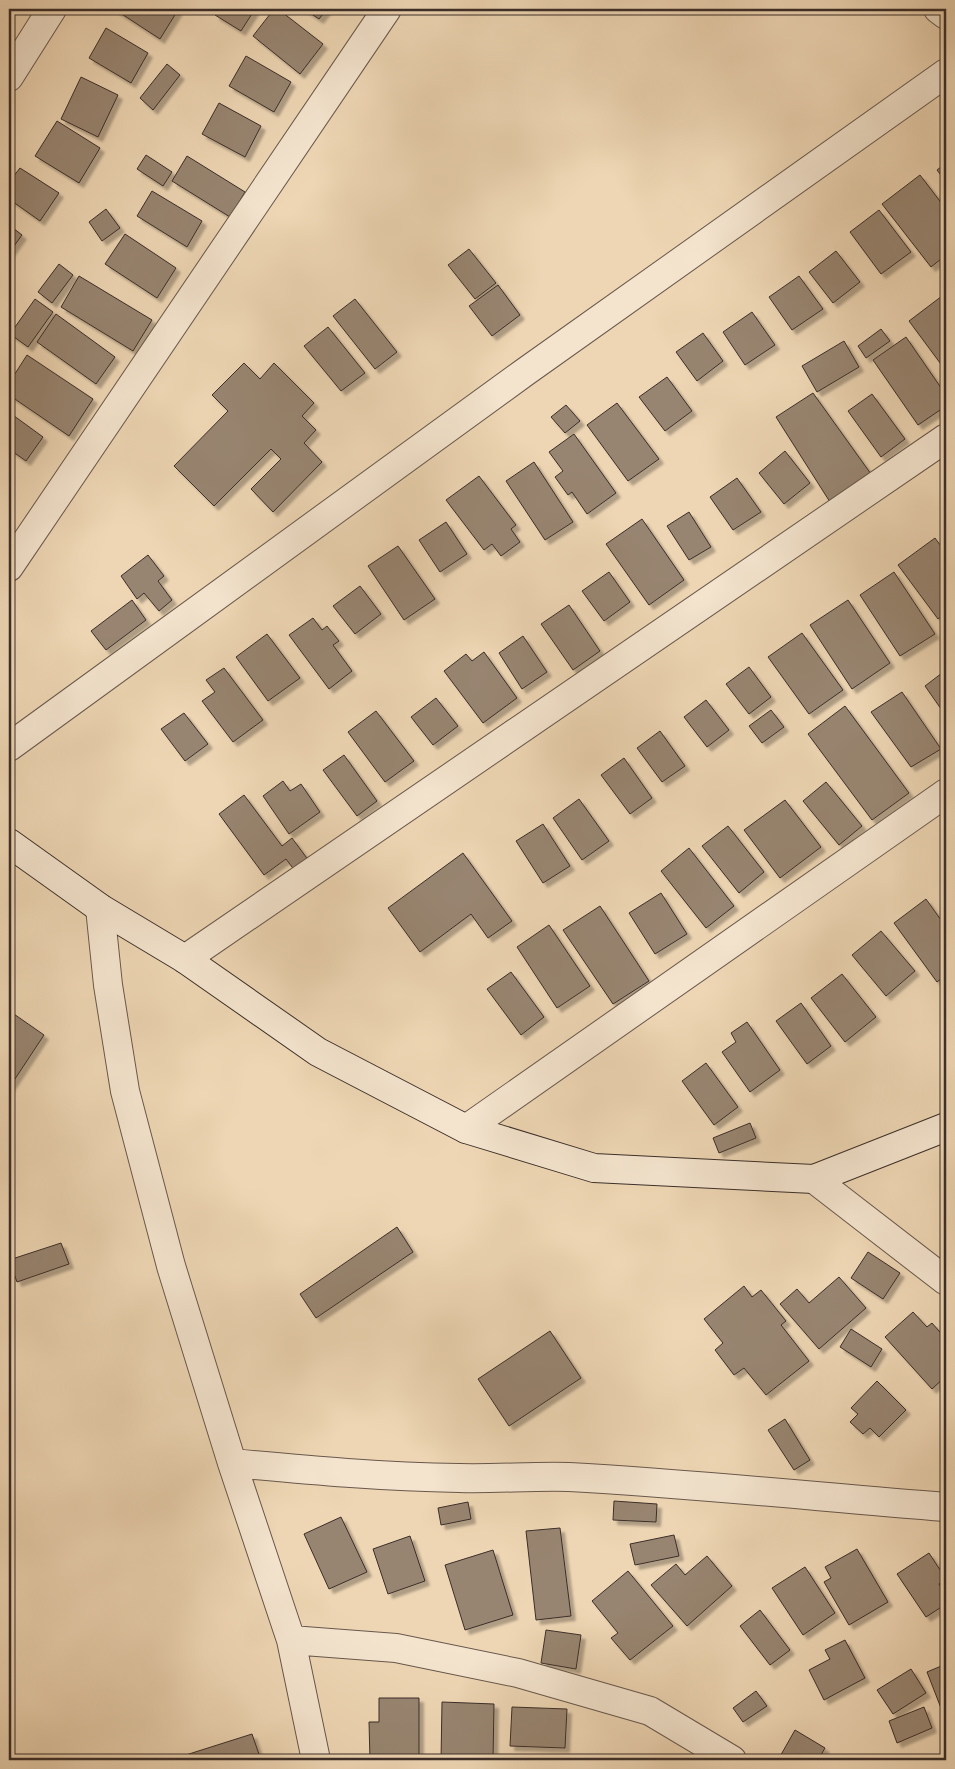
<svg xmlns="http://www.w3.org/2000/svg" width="955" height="1769" viewBox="0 0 955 1769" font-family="'IM FELL Great Primer',serif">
<defs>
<filter id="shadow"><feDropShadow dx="4.5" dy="4.5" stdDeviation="1" flood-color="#0004"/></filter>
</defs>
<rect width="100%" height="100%" fill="#eed6b4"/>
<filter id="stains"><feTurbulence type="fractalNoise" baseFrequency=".004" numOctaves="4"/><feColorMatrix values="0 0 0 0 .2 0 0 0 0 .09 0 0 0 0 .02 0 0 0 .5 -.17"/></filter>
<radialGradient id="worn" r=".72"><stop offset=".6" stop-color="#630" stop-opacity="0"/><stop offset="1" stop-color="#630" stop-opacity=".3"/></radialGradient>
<path fill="#988571" stroke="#3b2e29" filter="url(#shadow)" d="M114,9H176L178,10L160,39Z
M219,9H255L241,31L215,15Z
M274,9H278L323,44L300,74L253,36Z
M304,9H327L319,19Z
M106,28L148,53L131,83L89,58Z
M246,56L291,82L274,112L229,86Z
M167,64L180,75L153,110L140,98Z
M81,77L118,95L98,137L61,119Z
M219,103L261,126L245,157L202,134Z
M57,121L100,148L79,183L35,156Z
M146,155L172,172L163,186L137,169Z
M187,156L245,192L230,217L172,181Z
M946,163V182L937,170Z
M20,168L59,193L40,221L9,199V182Z
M920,175L946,209V255L931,267L882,204Z
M152,191L202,221L187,247L137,216Z
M106,209L120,228L102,241L89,222Z
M879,210L911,252L881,274L850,232Z
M9,225L22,235L9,253Z
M125,234L176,268L157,298L105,264Z
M469,249L496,283L475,299L448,265Z
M836,251L860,282L833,303L809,272Z
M59,264L73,275L52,303L38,292Z
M79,276L152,320L133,351L61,307Z
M799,276L823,309L792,330L769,297Z
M498,285L520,315L492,336L469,306Z
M942,296L946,302V371L909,321Z
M35,299L53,312L28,347L10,334Z
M355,299L397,352L375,369L333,316Z
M752,312L775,345L745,365L723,332Z
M56,314L115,357L96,384L37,342Z
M328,327L365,373L341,391L304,346Z
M881,329L890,341L866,358L858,346Z
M703,333L723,361L697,381L676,352Z
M906,337L946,395V406L918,425L873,360Z
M844,341L859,367L817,392L802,366Z
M27,355L93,399L69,436L9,395V383Z
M244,363L260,379L274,363L314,403L302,416L316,430L304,443L322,462L273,512L251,489L281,459L271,449L214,506L174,466L228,411L212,395Z
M667,377L692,411L665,431L639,397Z
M813,393L871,474L830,502L776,417Z
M872,394L905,439L881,457L848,411Z
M617,403L659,459L628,481L587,425Z
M566,405L580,421L565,433L551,417Z
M10,413L43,437L26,461L9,449V415Z
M574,434L616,493L587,514L572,492L568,495L555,477L563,471L549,452Z
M785,451L810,483L784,504L759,473Z
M534,462L573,522L545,540L506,481Z
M479,476L516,525L511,529L520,542L501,556L492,544L484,550L446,500Z
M737,478L761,512L733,530L710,497Z
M689,512L711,547L689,560L667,526Z
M642,519L684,580L649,605L606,544Z
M446,522L467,554L440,572L419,540Z
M946,523V534L941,527Z
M935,538L946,553V613L938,619L898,565Z
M398,546L435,599L404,620L368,566Z
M148,555L164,576L158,581L172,600L159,611L144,593L137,599L121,576Z
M609,572L630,602L604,621L582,591Z
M894,572L935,634L900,656L860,595Z
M360,586L381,614L355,634L333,606Z
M132,600L146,620L106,650L91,631Z
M848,600L890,663L852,689L810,625Z
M569,605L600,651L573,670L541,624Z
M313,618L322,630L327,626L339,641L333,645L352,671L329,689L289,635Z
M802,633L843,690L809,714L768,657Z
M267,634L300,678L268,701L236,657Z
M523,636L547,672L522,689L499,653Z
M484,652L517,698L483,723L444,671L466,654L472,661Z
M749,667L771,697L749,714L726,684Z
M224,668L263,720L233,742L202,701L215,692L206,680Z
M946,670V716L925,686Z
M902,692L941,749L911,767L871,712Z
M436,698L458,726L433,745L411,717Z
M706,700L729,730L707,747L684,717Z
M845,706L909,793L872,820L808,734Z
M771,710L784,727L762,743L749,726Z
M376,711L414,761L385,782L348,732Z
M184,713L208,744L185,761L161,729Z
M660,731L685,766L662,782L637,748Z
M344,755L377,801L357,816L323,770Z
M624,758L652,798L630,814L601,775Z
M283,781L290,791L301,784L320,812L289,834L263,796Z
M826,782L862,826L839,845L803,801Z
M244,795L282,846L292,838L309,861L295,871L286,859L264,875L219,814Z
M579,799L609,841L582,860L553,818Z
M785,800L821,847L780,878L744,830Z
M543,824L570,866L543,883L516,841Z
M728,826L764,872L739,893L702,846Z
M689,848L734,906L706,928L661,871Z
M463,853L512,921L488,938L471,914L420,952L388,908Z
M661,893L687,934L655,954L629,913Z
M926,899L946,927V975L937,982L894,923Z
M600,906L649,981L613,1004L563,930Z
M549,925L590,986L557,1008L517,947Z
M881,931L915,971L886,996L852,955Z
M511,972L544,1017L521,1035L487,989Z
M842,974L876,1017L845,1042L811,998Z
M801,1003L831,1046L807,1064L776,1021Z
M11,1012L44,1035L9,1088V1015Z
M747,1022L780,1070L750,1092L722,1052L736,1042L731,1033Z
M706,1063L738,1107L714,1125L682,1081Z
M750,1123L756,1138L719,1153L713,1138Z
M397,1227L413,1252L316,1318L300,1294Z
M61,1243L69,1264L17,1282L9,1260Z
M868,1252L900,1273L883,1299L851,1278Z
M839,1277L866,1308L819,1349L780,1304L797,1289L809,1303Z
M744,1286L752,1297L761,1290L786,1321L781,1325L809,1361L766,1395L744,1368L734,1375L715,1350L723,1343L704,1319Z
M913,1312L927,1327L932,1323L946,1339V1376L932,1389L885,1337Z
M851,1329L882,1349L871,1367L840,1347Z
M550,1331L581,1378L509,1426L478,1379Z
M877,1381L906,1410L879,1437L870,1428L863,1434L850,1422L858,1414L851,1408Z
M785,1419L810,1460L794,1470L768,1430Z
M614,1501L657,1504L656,1522L613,1520Z
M468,1502L471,1519L441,1525L438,1508Z
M341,1517L367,1572L329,1589L304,1534Z
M560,1528L571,1616L536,1620L526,1531Z
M674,1535L679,1556L635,1565L630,1544Z
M410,1536L425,1581L388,1594L373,1549Z
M857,1549L888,1602L849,1625L824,1582L831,1578L825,1567Z
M493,1550L513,1615L465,1630L445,1565Z
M929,1553L946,1579L939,1584L946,1595V1604L926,1617L897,1574Z
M707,1556L732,1586L687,1626L651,1585L676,1564L685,1575Z
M805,1567L835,1613L803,1635L772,1588Z
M628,1571L673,1626L630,1660L611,1638L618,1633L592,1601Z
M760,1610L790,1650L770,1665L740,1626Z
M546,1630L581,1635L576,1669L541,1663Z
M845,1640L865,1678L824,1700L809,1670L830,1659L825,1650Z
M946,1664V1721L927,1672Z
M911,1669L926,1693L893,1714L877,1690Z
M756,1691L767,1706L743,1722L733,1708Z
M379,1698H419V1760H370L369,1722H379Z
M442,1702L494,1704L493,1760H441Z
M512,1707L567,1709L565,1748L510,1746Z
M924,1707L932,1728L897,1743L889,1721Z
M795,1730L825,1748L818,1760H778Z
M252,1734L261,1760H170Z"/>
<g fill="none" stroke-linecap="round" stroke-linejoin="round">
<g stroke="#68584c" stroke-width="30">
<path id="street" d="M938,9L946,15
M9,77L52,9
M9,567L387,9
M9,747L525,372L946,73
M100,908L108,985L125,1091L171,1266L232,1463L291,1640L316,1760
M185,959L946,438
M466,1129L946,793
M814,1179L946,1281
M232,1463C308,1470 383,1477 459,1478C495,1479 532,1476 569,1477C695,1484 820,1497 946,1507
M291,1640L396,1648L518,1673L650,1711L732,1760"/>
</g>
<g stroke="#3b2e29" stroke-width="30">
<path id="secondary" d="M9,843L100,908L185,959L318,1052L466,1129L594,1168L814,1179L946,1127"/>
</g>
<use href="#street" stroke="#f4e4ce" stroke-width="28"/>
<use href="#secondary" stroke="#f4e4ce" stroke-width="28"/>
</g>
<rect width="955" height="1769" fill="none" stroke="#eed6b4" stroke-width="30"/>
<rect x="10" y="10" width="935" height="1749" fill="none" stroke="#3b2e29" stroke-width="2.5"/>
<rect x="15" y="15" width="925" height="1739" fill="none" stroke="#3b2e29"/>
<rect width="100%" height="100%" filter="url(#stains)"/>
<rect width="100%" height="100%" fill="url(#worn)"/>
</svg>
